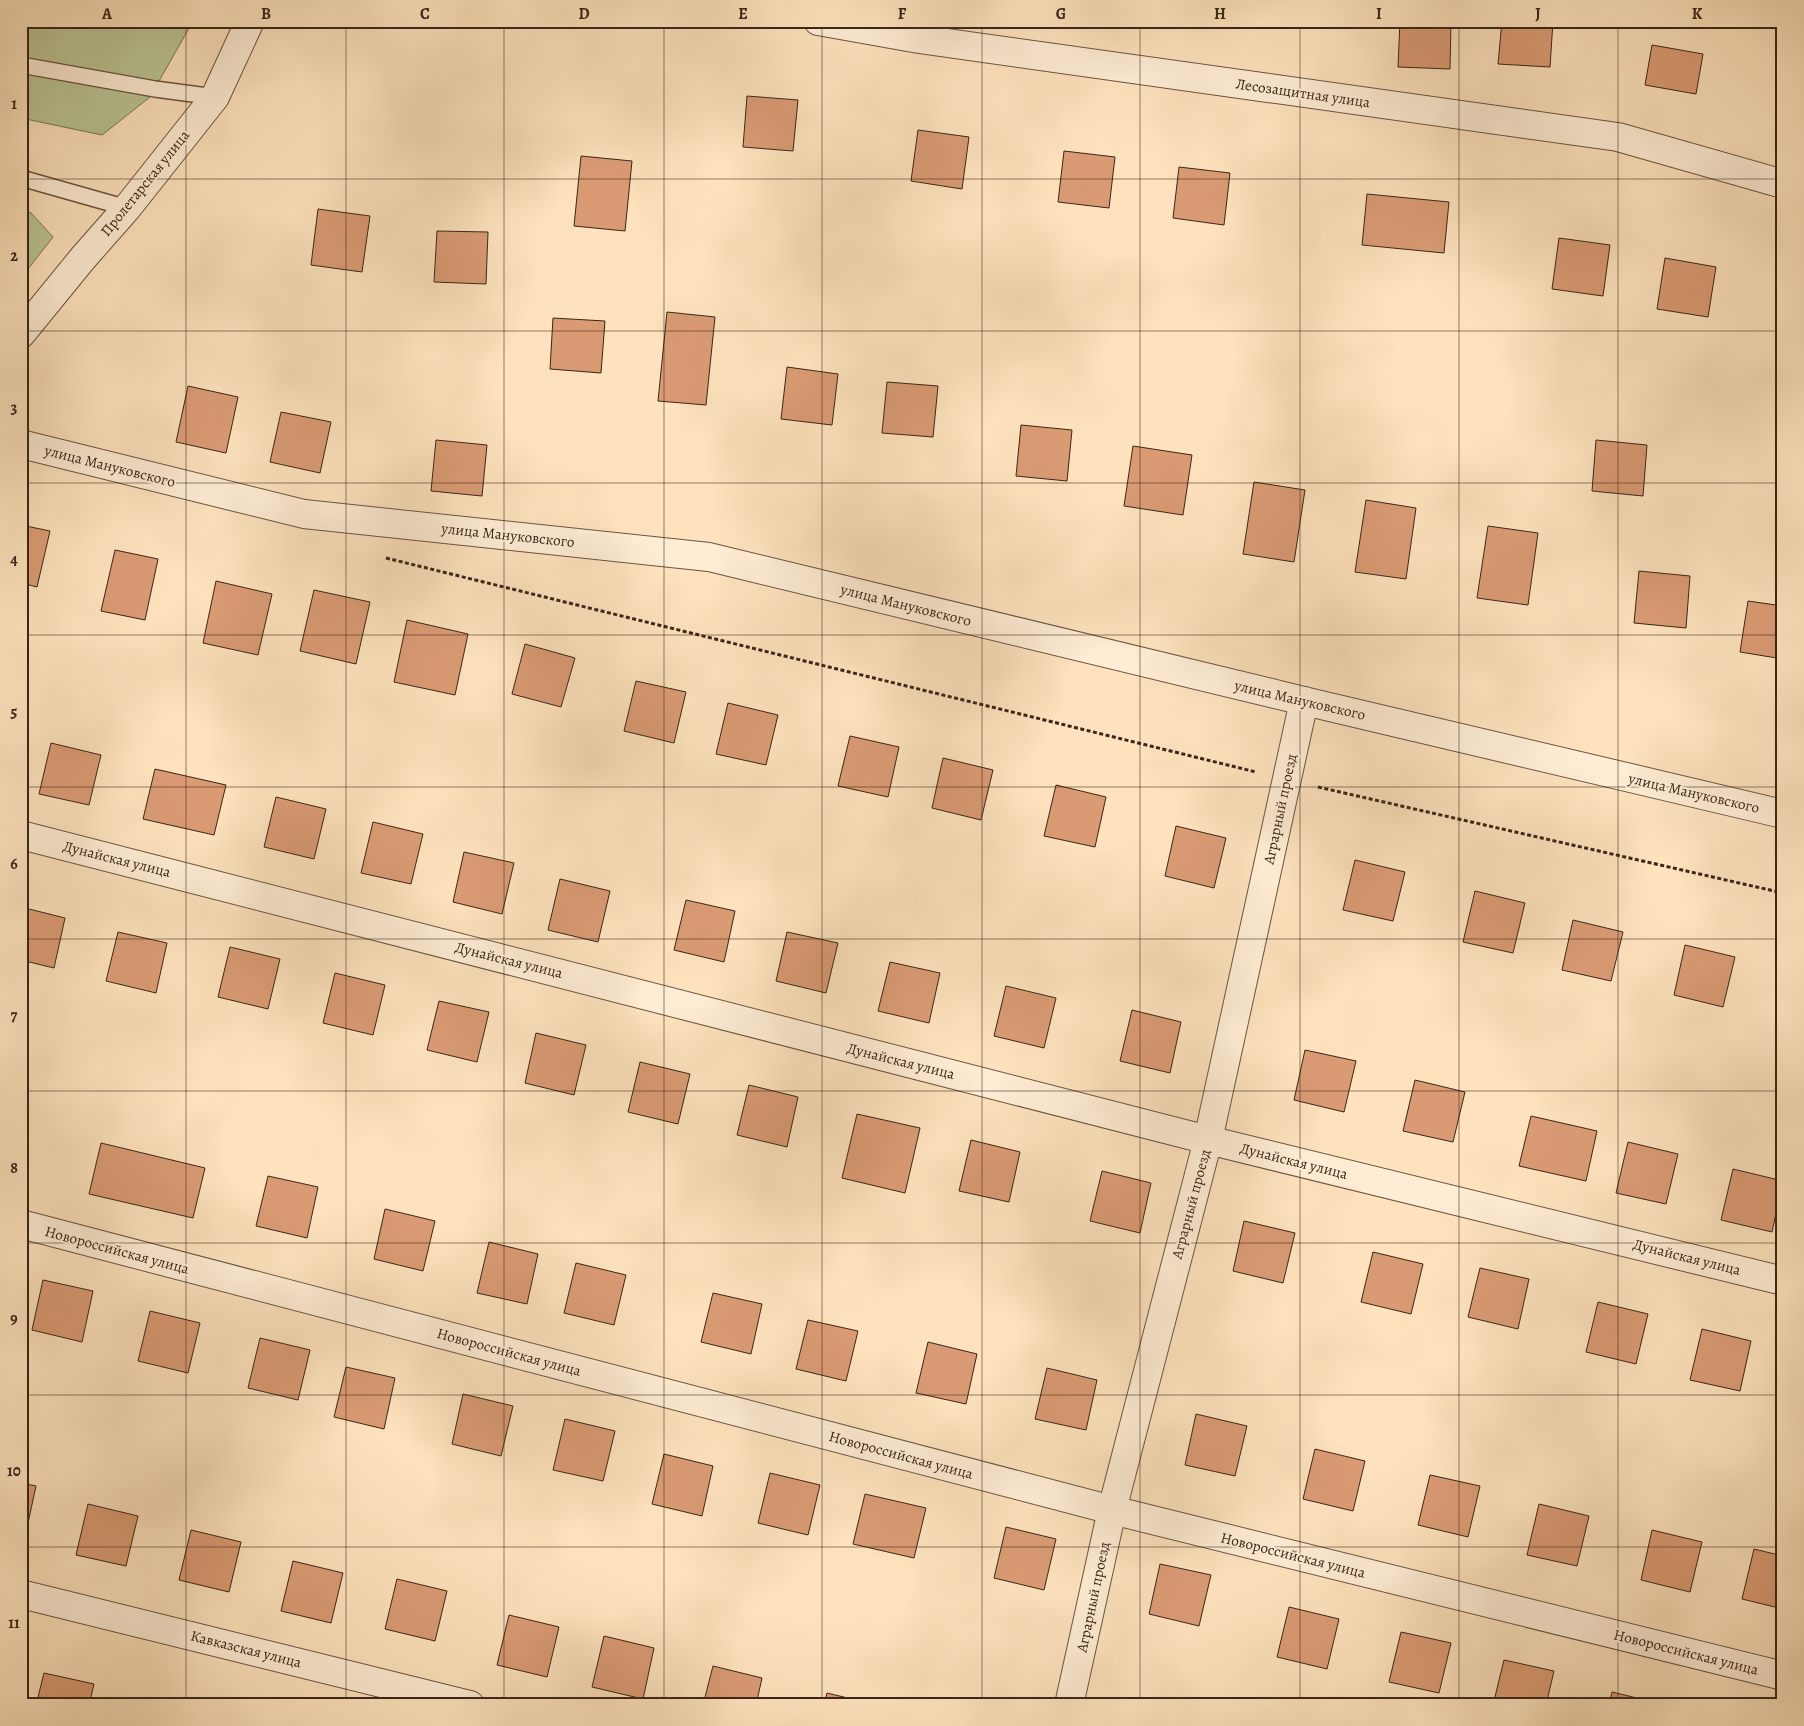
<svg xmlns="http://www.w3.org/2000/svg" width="1804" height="1726" font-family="Alegreya,serif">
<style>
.green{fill:#bac495;stroke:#7a7456}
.building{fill:#da9b74;stroke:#3a2518}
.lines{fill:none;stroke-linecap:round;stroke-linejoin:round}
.service-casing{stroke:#6b5441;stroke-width:18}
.minor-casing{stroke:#6b5441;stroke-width:30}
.tertiary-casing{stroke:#6b5441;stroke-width:30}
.path{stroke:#3a2518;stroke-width:3;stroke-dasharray:4 2.5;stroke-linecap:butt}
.service{stroke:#feecd4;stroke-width:15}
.minor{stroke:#feecd4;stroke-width:28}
.tertiary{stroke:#feecd4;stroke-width:28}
.grid{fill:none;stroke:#3a2518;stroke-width:1;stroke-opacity:0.55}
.labels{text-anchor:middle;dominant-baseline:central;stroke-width:4;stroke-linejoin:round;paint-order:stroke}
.street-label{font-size:15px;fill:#3a2518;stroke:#feecd4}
.neatline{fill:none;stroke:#3a2518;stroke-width:2}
.grid-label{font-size:16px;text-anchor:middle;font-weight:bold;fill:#3a2518}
</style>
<rect width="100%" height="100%" fill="#fde2bd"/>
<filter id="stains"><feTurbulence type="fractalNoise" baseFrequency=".004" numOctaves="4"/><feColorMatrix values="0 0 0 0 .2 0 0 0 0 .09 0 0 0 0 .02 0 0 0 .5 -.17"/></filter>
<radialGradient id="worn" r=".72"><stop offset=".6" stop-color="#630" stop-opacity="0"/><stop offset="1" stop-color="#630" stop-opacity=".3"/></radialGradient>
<g class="green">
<polygon points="21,21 193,21 150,97 102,135 21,118"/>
<polygon points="21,210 31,213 53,237 21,278"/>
</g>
<g class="building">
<polygon points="1195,21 1246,21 1246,24"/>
<polygon points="1400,21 1451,21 1450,69 1398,67"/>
<polygon points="1502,21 1553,21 1550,67 1498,64"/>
<polygon points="1652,45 1703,54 1696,94 1645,85"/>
<polygon points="747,96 798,100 793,151 743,147"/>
<polygon points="918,130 969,137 962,189 911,181"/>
<polygon points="1064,151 1115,157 1109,208 1058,202"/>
<polygon points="581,156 632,161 625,231 574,226"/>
<polygon points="1179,167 1230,173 1224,225 1173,218"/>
<polygon points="1367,194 1449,202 1444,253 1362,245"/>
<polygon points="318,209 370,216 362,272 311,265"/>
<polygon points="437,231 488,232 486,284 434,282"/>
<polygon points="1559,238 1610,245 1603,296 1552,289"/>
<polygon points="1665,258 1716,267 1708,317 1657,309"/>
<polygon points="667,312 715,317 706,405 658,401"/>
<polygon points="553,318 605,321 601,373 550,369"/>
<polygon points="787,367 838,374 832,425 781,419"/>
<polygon points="887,382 938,386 933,437 882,433"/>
<polygon points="188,386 238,397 226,453 176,442"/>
<polygon points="281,412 331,422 320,473 270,462"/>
<polygon points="1021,425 1072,430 1067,481 1016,476"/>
<polygon points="436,440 487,445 482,496 431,491"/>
<polygon points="1596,440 1647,445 1643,496 1592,491"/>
<polygon points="1133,446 1192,455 1183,515 1124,506"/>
<polygon points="1254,482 1305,490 1294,562 1243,554"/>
<polygon points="1366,500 1416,508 1406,579 1355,572"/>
<polygon points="21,525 50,531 37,587 21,583"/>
<polygon points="1488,526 1538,533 1528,605 1477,598"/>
<polygon points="115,550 158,559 145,620 101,611"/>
<polygon points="1639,571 1690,576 1686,628 1634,623"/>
<polygon points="216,581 272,594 258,655 203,643"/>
<polygon points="314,590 370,602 356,664 300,651"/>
<polygon points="1748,601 1783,606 1783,659 1740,652"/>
<polygon points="407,620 468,634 455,695 394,682"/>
<polygon points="525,644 575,658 561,707 512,694"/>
<polygon points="636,681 686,692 674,743 624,731"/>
<polygon points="728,703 778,715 766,765 716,754"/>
<polygon points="850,736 899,747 888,797 838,786"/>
<polygon points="51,743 101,755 89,805 39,794"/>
<polygon points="943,758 993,770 981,820 932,808"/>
<polygon points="155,769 226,785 214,835 143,819"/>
<polygon points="1056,785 1106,797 1095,847 1044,836"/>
<polygon points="276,797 326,809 314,859 264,847"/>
<polygon points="373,822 423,834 411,884 361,873"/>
<polygon points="1176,826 1226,838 1214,888 1165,876"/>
<polygon points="464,852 514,863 502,914 453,902"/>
<polygon points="1355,860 1405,872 1393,921 1343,910"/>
<polygon points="560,879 610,891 598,942 548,930"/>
<polygon points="1475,891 1525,903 1513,953 1463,942"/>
<polygon points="686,900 735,911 724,962 674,950"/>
<polygon points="21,907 65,918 54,968 21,960"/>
<polygon points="1573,920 1623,932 1611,981 1562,970"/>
<polygon points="118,932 167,943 156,993 106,981"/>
<polygon points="787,932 838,943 826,993 776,981"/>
<polygon points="1685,945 1735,957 1723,1007 1674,995"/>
<polygon points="230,947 280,959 268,1009 218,997"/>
<polygon points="890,962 940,973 929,1023 878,1011"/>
<polygon points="335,973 385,985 373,1035 323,1023"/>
<polygon points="1006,986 1056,998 1044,1048 994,1036"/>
<polygon points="439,1001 489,1012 477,1062 427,1050"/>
<polygon points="1132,1010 1181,1022 1170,1073 1120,1061"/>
<polygon points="536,1033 586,1045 574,1095 525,1083"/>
<polygon points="1305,1050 1356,1061 1344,1112 1294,1100"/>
<polygon points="640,1062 690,1074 678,1124 628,1112"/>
<polygon points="1415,1080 1465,1092 1453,1142 1403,1131"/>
<polygon points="749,1085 798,1097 787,1147 737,1135"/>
<polygon points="857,1114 920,1128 905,1193 842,1178"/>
<polygon points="1531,1116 1597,1131 1586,1181 1519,1166"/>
<polygon points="971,1140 1020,1152 1009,1202 959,1191"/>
<polygon points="1628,1142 1678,1154 1666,1204 1616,1193"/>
<polygon points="101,1143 205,1168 193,1218 89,1194"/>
<polygon points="1733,1169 1783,1181 1772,1232 1721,1220"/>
<polygon points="1102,1171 1151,1183 1140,1233 1090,1221"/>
<polygon points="268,1176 318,1187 307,1238 256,1226"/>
<polygon points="385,1209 435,1221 423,1271 374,1259"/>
<polygon points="1244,1221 1295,1233 1283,1283 1233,1271"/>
<polygon points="489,1242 538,1254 527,1304 477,1293"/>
<polygon points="1373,1252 1423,1264 1411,1314 1361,1302"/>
<polygon points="576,1263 626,1275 614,1325 564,1313"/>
<polygon points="1480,1268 1529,1279 1518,1329 1468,1317"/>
<polygon points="43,1280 93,1291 82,1342 32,1330"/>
<polygon points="713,1293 762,1304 751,1354 701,1342"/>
<polygon points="1598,1302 1648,1314 1636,1364 1586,1352"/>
<polygon points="150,1311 200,1323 188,1373 138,1361"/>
<polygon points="808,1320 858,1331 846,1381 796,1369"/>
<polygon points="1702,1329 1751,1341 1740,1391 1690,1380"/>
<polygon points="260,1338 310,1350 298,1400 248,1388"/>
<polygon points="928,1342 977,1354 966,1404 916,1393"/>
<polygon points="346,1367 395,1378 384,1429 334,1417"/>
<polygon points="1047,1368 1097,1380 1086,1430 1035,1419"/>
<polygon points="463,1394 513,1406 501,1456 452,1444"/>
<polygon points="1196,1414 1247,1426 1235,1476 1185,1465"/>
<polygon points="565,1419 615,1431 603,1481 553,1470"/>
<polygon points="1315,1449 1365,1461 1353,1511 1303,1499"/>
<polygon points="664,1454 713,1466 702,1516 652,1504"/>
<polygon points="770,1473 820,1485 808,1535 758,1523"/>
<polygon points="1430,1475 1480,1486 1468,1537 1418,1525"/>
<polygon points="21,1483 36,1486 25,1537 21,1536"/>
<polygon points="865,1494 926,1508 914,1558 853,1544"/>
<polygon points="88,1504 138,1516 126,1566 76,1555"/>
<polygon points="1539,1504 1589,1516 1577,1566 1527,1555"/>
<polygon points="1006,1527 1056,1539 1044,1590 994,1578"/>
<polygon points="191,1530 241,1542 229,1592 179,1580"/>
<polygon points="1652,1530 1702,1542 1690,1592 1641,1580"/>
<polygon points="1754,1549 1783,1556 1783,1609 1742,1599"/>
<polygon points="293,1561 343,1573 331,1623 281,1611"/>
<polygon points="1160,1564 1211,1575 1199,1626 1149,1614"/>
<polygon points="397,1579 447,1591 435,1641 385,1629"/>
<polygon points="1289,1607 1339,1619 1327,1669 1277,1657"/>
<polygon points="509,1615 559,1627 547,1677 497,1665"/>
<polygon points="1401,1632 1451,1643 1439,1693 1389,1682"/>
<polygon points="604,1636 654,1648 643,1699 592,1687"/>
<polygon points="1504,1660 1554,1671 1546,1705 1493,1705"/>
<polygon points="713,1666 762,1678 756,1705 703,1705"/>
<polygon points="44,1673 94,1684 89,1705 36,1705"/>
<polygon points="1612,1692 1662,1704 1662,1705 1609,1705"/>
<polygon points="827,1693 877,1705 824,1705"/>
</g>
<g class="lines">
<g class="service-casing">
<g id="service">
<polyline points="21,65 155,89 215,97"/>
<polyline points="21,178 127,208"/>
</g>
</g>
<g class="minor-casing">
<g id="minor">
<polyline points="818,21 919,39 1618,137 1783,184"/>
<polyline points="21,835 1208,1140 1783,1281"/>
<polyline points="21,1224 1112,1510 1783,1676"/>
<polyline points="1069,1705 1112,1510 1208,1140 1304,701"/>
</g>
</g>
<g class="tertiary-casing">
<g id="tertiary">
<polyline points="21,334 83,258 127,208 215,97 250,21"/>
<polyline points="21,444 304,514 709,557 1304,701 1783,814"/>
<polyline points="21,1594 470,1705"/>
</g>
</g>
<g class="path">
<polyline points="386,558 1256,772"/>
<polyline points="1318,787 1783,893"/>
</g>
<use href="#service" class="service"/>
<use href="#minor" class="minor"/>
<use href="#tertiary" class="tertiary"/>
</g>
<path class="grid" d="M186,21V1705M346,21V1705M504,21V1705M664,21V1705M822,21V1705M982,21V1705M1140,21V1705M1300,21V1705M1459,21V1705M1618,21V1705M21,179H1783M21,331H1783M21,483H1783M21,635H1783M21,787H1783M21,939H1783M21,1091H1783M21,1243H1783M21,1395H1783M21,1547H1783"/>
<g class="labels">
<g class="street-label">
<text transform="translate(1303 93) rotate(8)">Лесозащитная улица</text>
<text transform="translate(145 183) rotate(-51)">Пролетарская улица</text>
<text transform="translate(110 466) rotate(14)">улица Мануковского</text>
<text transform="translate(508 535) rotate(6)">улица Мануковского</text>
<text transform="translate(906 605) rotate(14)">улица Мануковского</text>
<text transform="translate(1300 700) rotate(13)">улица Мануковского</text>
<text transform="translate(1694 793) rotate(13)">улица Мануковского</text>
<text transform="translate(1280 809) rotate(-78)">Аграрный проезд</text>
<text transform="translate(117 859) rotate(14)">Дунайская улица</text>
<text transform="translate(509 960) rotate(14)">Дунайская улица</text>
<text transform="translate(901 1061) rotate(14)">Дунайская улица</text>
<text transform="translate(1294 1161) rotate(14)">Дунайская улица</text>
<text transform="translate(1191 1204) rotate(-75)">Аграрный проезд</text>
<text transform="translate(117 1250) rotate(15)">Новороссийская улица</text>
<text transform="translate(1687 1257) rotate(14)">Дунайская улица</text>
<text transform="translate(509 1352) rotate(15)">Новороссийская улица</text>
<text transform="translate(901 1455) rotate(15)">Новороссийская улица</text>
<text transform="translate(1293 1555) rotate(14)">Новороссийская улица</text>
<text transform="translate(1093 1597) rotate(-78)">Аграрный проезд</text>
<text transform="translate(246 1649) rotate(14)">Кавказская улица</text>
<text transform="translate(1686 1652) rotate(14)">Новороссийская улица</text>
</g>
</g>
<rect width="1804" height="1726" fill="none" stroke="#fde2bd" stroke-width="55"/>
<rect x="28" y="28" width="1748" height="1670" class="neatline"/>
<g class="grid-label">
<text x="107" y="19">A</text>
<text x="266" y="19">B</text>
<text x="425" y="19">C</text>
<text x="584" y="19">D</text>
<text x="743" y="19">E</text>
<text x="902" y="19">F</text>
<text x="1061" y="19">G</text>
<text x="1220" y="19">H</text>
<text x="1379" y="19">I</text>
<text x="1538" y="19">J</text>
<text x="1697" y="19">K</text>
<text x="14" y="109">1</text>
<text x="14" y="261">2</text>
<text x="14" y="413">3</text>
<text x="14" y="565">4</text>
<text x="14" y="717">5</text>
<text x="14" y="869">6</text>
<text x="14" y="1021">7</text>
<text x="14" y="1173">8</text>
<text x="14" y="1324">9</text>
<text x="14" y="1476">10</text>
<text x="14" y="1628">11</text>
</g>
<rect width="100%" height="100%" filter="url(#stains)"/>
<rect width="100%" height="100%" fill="url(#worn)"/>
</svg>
